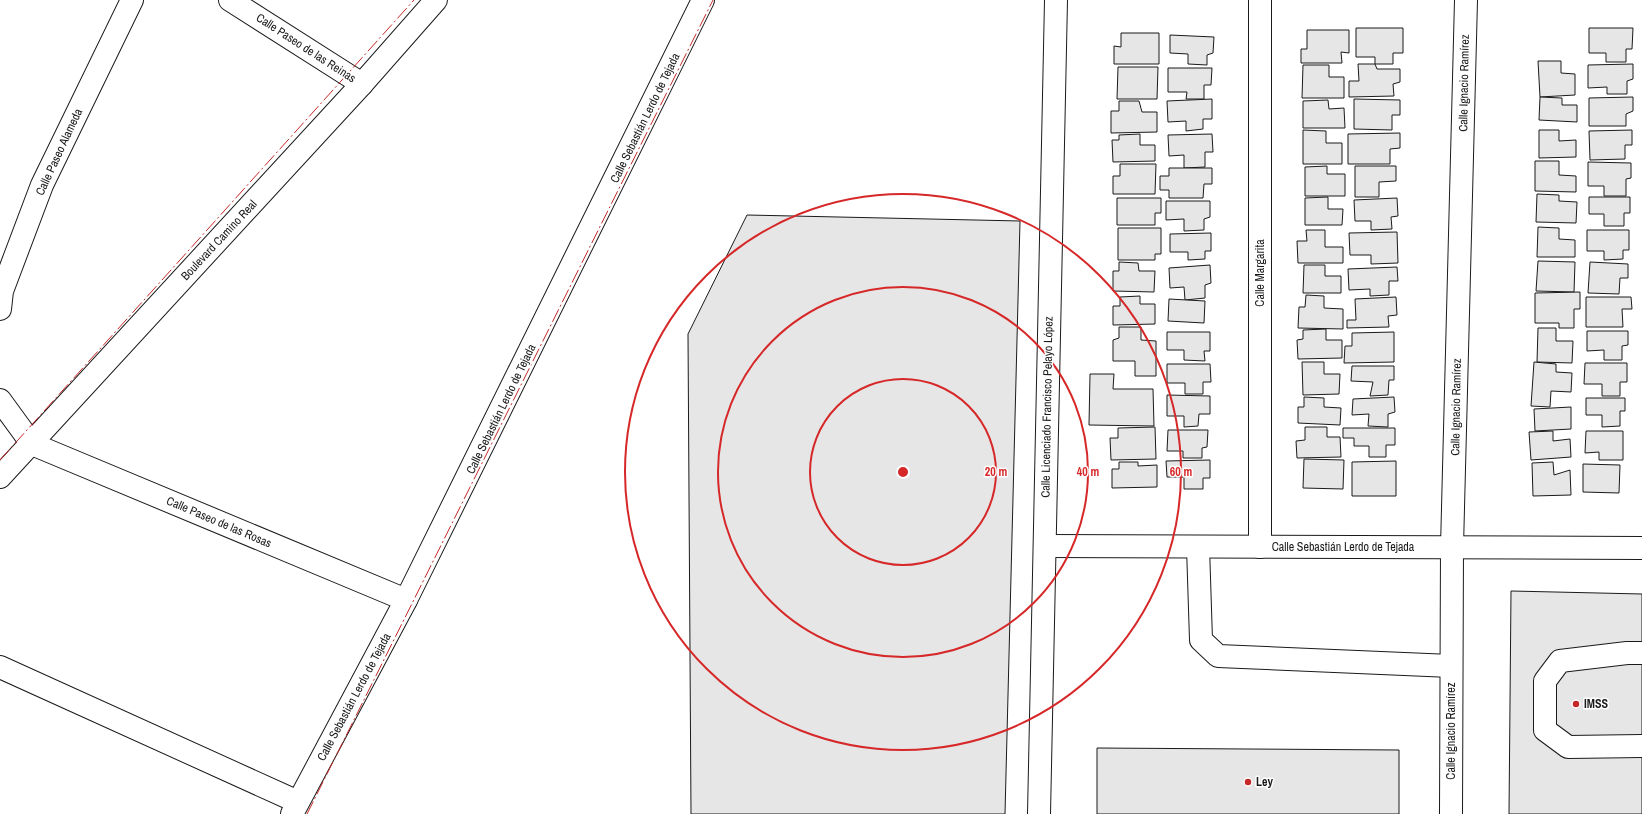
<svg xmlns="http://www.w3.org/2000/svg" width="1642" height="814" font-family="'Archivo Narrow',sans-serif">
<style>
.building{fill:#e6e6e6;stroke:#1a1a1a}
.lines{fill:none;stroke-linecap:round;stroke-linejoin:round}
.minor-casing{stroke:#1a1a1a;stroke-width:24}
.minor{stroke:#fff;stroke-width:22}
.power{stroke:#c62828;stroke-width:1;stroke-dasharray:14 3 2 3;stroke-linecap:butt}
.ring{fill:none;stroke:#d62828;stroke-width:2}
.poi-dot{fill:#c62828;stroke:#fff;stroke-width:1.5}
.labels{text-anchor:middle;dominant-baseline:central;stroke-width:3;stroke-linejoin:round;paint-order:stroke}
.street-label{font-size:12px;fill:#1a1a1a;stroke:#fff}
.poi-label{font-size:12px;font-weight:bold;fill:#1a1a1a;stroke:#fff;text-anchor:start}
.centre{fill:#d62828;stroke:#fff;stroke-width:2}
.ring-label{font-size:12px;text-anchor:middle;font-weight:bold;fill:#d62828;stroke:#fff;stroke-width:3;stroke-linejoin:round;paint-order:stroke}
</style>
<rect width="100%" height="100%" fill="#fff"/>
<g class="building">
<polygon points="1356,28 1403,28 1403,53 1393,53 1393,64 1375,64 1375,57 1356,57"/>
<polygon points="1589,28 1633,28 1632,49 1626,49 1626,62 1606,62 1606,53 1589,53"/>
<polygon points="1307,30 1349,30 1349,53 1341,52 1342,63 1301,63 1301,49 1307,49"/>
<polygon points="1121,33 1159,33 1159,64 1114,64 1114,46 1121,47"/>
<polygon points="1170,35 1214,37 1213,53 1207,55 1207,65 1188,64 1188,54 1170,53"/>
<polygon points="1538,61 1561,61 1561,73 1575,74 1575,95 1540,97"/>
<polygon points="1358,64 1375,64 1377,69 1400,69 1400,82 1393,84 1394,96 1349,97 1349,81 1359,81"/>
<polygon points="1633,64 1633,79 1627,81 1627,94 1607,94 1607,87 1588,88 1588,65"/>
<polygon points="1303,65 1329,65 1329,77 1344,77 1344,98 1302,98"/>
<polygon points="1118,67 1158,67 1157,99 1117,99"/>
<polygon points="1168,68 1212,68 1211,85 1204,85 1204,99 1186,99 1187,92 1168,92"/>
<polygon points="1540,97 1562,98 1562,105 1577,105 1577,122 1539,120"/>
<polygon points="1633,97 1633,111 1626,114 1626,126 1589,126 1589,98"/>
<polygon points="1212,99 1212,119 1203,119 1203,129 1186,131 1186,121 1168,122 1167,101"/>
<polygon points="1354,99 1400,100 1400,115 1392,115 1392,130 1354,129"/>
<polygon points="1328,100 1329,109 1344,108 1345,128 1303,128 1303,101"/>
<polygon points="1119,101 1139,101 1142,112 1157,112 1157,132 1111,133 1111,111 1119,111"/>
<polygon points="1303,130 1326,131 1326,143 1342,143 1342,164 1303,164"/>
<polygon points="1539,130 1559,130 1559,141 1576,140 1576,157 1539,158"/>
<polygon points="1632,130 1632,145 1625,145 1625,159 1590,160 1589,131"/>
<polygon points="1400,133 1400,148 1390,149 1390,164 1348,164 1348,134"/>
<polygon points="1140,134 1140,145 1155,145 1155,161 1113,162 1112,140 1119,140 1119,135"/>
<polygon points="1212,134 1213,152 1205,152 1205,167 1184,168 1184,155 1169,156 1168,135"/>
<polygon points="1535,161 1559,161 1559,175 1576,176 1576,192 1535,191"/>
<polygon points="1588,162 1631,163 1631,178 1626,179 1626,196 1604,196 1604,186 1588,186"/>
<polygon points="1120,164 1156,164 1155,194 1113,194 1113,176 1120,176"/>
<polygon points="1327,166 1327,174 1345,174 1345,196 1305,196 1305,167"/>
<polygon points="1355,166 1396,166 1396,181 1379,182 1379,197 1355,197"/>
<polygon points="1169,168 1212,168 1212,184 1204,184 1203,198 1169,198 1169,190 1160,190 1160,176 1169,176"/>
<polygon points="1537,194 1559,195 1559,201 1577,202 1576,223 1536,222"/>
<polygon points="1328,197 1328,209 1343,209 1342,225 1305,225 1305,198"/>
<polygon points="1589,197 1630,197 1630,213 1624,213 1624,226 1604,226 1604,214 1589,214"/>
<polygon points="1117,198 1161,198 1161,213 1155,213 1155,225 1117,225"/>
<polygon points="1397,198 1398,216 1391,217 1392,229 1371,230 1371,221 1355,221 1354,200"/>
<polygon points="1166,201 1210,201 1210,217 1204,219 1204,230 1184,231 1184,219 1166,220"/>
<polygon points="747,215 1020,221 1005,814 691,814 688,334"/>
<polygon points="1538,227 1559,228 1559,239 1575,240 1575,257 1537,257"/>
<polygon points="1118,228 1161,228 1161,254 1155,254 1155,260 1118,260"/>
<polygon points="1306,230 1325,230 1325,247 1343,247 1343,263 1298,263 1297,241 1307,241"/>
<polygon points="1587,230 1629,230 1629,250 1623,250 1623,259 1604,260 1604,251 1587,251"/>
<polygon points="1397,232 1398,263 1371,264 1371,255 1350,255 1349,233"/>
<polygon points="1211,233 1211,251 1205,251 1205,259 1188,260 1188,252 1170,252 1170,234"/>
<polygon points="1538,261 1575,262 1574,292 1536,291"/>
<polygon points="1119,262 1138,263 1139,271 1155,271 1154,292 1113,291 1113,271 1119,271"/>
<polygon points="1590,262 1628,264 1628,278 1620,278 1619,294 1588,293"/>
<polygon points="1210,265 1211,283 1205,285 1205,298 1185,300 1184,287 1170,288 1169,268"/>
<polygon points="1304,265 1325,265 1325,276 1341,276 1341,293 1303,293"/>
<polygon points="1397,267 1398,281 1389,281 1389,295 1370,296 1370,289 1349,290 1348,269"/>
<polygon points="1580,292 1580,309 1574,309 1574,328 1559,328 1559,323 1535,323 1535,293"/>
<polygon points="1306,295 1324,296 1324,308 1343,309 1343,329 1298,328 1299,307 1305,307"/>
<polygon points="1140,296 1140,304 1155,304 1155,324 1113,325 1113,306 1120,306 1120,297"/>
<polygon points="1396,297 1397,315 1388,316 1389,327 1347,328 1347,320 1356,320 1355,299"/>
<polygon points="1586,297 1631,297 1632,309 1622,309 1623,327 1586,327"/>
<polygon points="1169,299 1205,301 1204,323 1168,321"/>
<polygon points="1119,327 1141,327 1141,340 1156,341 1156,376 1135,376 1135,361 1113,361 1113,340 1119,338"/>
<polygon points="1538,328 1556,328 1556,341 1573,341 1572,363 1537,362"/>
<polygon points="1326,329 1326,340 1342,340 1342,358 1298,359 1297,340 1303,339 1303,330"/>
<polygon points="1587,331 1628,331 1628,345 1622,346 1622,360 1604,360 1604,350 1587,351"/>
<polygon points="1167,332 1210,332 1210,351 1204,351 1205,361 1184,360 1184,350 1167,350"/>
<polygon points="1394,332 1394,362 1344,363 1345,346 1352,346 1352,333"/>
<polygon points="1302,362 1324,362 1324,374 1340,374 1339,394 1303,395"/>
<polygon points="1534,362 1556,364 1556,372 1572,373 1571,392 1551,391 1550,407 1531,406"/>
<polygon points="1585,363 1627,363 1627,382 1620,382 1620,396 1602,396 1602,384 1584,384"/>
<polygon points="1167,364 1210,364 1211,382 1203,382 1203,394 1185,394 1185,383 1167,383"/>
<polygon points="1352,366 1394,366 1394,380 1389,380 1388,395 1370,396 1373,382 1351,381"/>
<polygon points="1090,374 1114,374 1113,389 1153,389 1154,426 1089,425"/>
<polygon points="1167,395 1210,396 1210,414 1199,414 1198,426 1184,427 1184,416 1167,416"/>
<polygon points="1304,397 1324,398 1324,407 1341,408 1340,425 1298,423 1298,407 1304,407"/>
<polygon points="1394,397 1395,412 1388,414 1388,427 1368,426 1369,414 1352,415 1353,399"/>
<polygon points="1586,398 1625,398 1625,411 1620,411 1620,426 1602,427 1602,415 1586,415"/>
<polygon points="1571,407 1571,429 1535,431 1534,409"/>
<polygon points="1155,427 1156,459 1111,460 1110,438 1118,438 1118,428"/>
<polygon points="1305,427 1327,427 1327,437 1340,437 1341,457 1297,458 1296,441 1305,440"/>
<polygon points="1343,428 1395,428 1395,445 1386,445 1386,457 1369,457 1369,446 1354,446 1354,438 1343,438"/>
<polygon points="1168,430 1208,430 1207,447 1202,448 1202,458 1183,458 1183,451 1167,451"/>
<polygon points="1553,431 1553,441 1570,439 1571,457 1531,460 1529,432"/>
<polygon points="1586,431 1623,431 1623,460 1599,460 1599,452 1585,453"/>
<polygon points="1304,459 1344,460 1343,489 1303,488"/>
<polygon points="1210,460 1210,478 1203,478 1203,489 1184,489 1184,477 1167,477 1166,461"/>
<polygon points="1396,461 1396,496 1352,496 1352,462"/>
<polygon points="1119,462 1138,462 1138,466 1157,465 1157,487 1112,488 1112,469 1119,469"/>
<polygon points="1553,462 1554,475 1570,470 1571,495 1533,496 1532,463"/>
<polygon points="1583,464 1620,465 1619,493 1583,492"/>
<polygon points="1511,591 1642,594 1642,814 1509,814"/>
<polygon points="1097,748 1399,750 1399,814 1097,814"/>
</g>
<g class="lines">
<g class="minor-casing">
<g id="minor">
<polyline points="230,0 362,84"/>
<polyline points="1260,0 1260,547"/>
<polyline points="0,309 2,291 42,185 132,0"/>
<polyline points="0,400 32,444 406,600"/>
<polyline points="0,477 362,84 436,0"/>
<polyline points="1045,546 1642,548"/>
<polyline points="1198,547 1201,640 1218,656 1451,666"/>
<polyline points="1642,653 1627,653 1560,661 1545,681 1545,730 1568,747 1642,746"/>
<polyline points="0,667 298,802"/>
<polyline points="292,814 406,600 703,0"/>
<polyline points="1039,814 1056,0"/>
<polyline points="1451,814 1452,547 1466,0"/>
</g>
</g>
<use href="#minor" class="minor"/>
<g class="power">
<polyline points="0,460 414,0"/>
<polyline points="307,814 713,0"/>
</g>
</g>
<g class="ring">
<circle cx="903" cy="472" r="93"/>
<circle cx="903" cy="472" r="185"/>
<circle cx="903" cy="472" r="278"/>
</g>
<g class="poi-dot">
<circle cx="1576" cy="704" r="4"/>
<circle cx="1248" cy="782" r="4"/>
</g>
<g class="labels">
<g class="street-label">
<text transform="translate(306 48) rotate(33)">Calle Paseo de las Reinas</text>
<text transform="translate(1464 83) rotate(-89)">Calle Ignacio Ramírez</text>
<text transform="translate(645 118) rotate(-64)">Calle Sebastián Lerdo de Tejada</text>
<text transform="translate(59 152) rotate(-65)">Calle Paseo Alameda</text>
<text transform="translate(219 240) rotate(-47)">Boulevard Camino Real</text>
<text transform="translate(1260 273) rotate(-90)">Calle Margarita</text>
<text transform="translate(1047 407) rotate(-89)">Calle Licenciado Francisco Pelayo López</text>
<text transform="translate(1456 407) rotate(-89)">Calle Ignacio Ramírez</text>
<text transform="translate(501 409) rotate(-64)">Calle Sebastián Lerdo de Tejada</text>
<text transform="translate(219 522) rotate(23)">Calle Paseo de las Rosas</text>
<text x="1343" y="547">Calle Sebastián Lerdo de Tejada</text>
<text transform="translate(354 697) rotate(-62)">Calle Sebastián Lerdo de Tejada</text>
<text transform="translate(1451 731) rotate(-90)">Calle Ignacio Ramírez</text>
</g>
<g class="poi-label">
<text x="1584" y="704">IMSS</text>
<text x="1256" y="782">Ley</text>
</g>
</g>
<circle cx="903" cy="472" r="6" class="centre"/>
<g class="ring-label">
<text x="996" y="476">20 m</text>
<text x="1088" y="476">40 m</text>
<text x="1181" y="476">60 m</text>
</g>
</svg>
